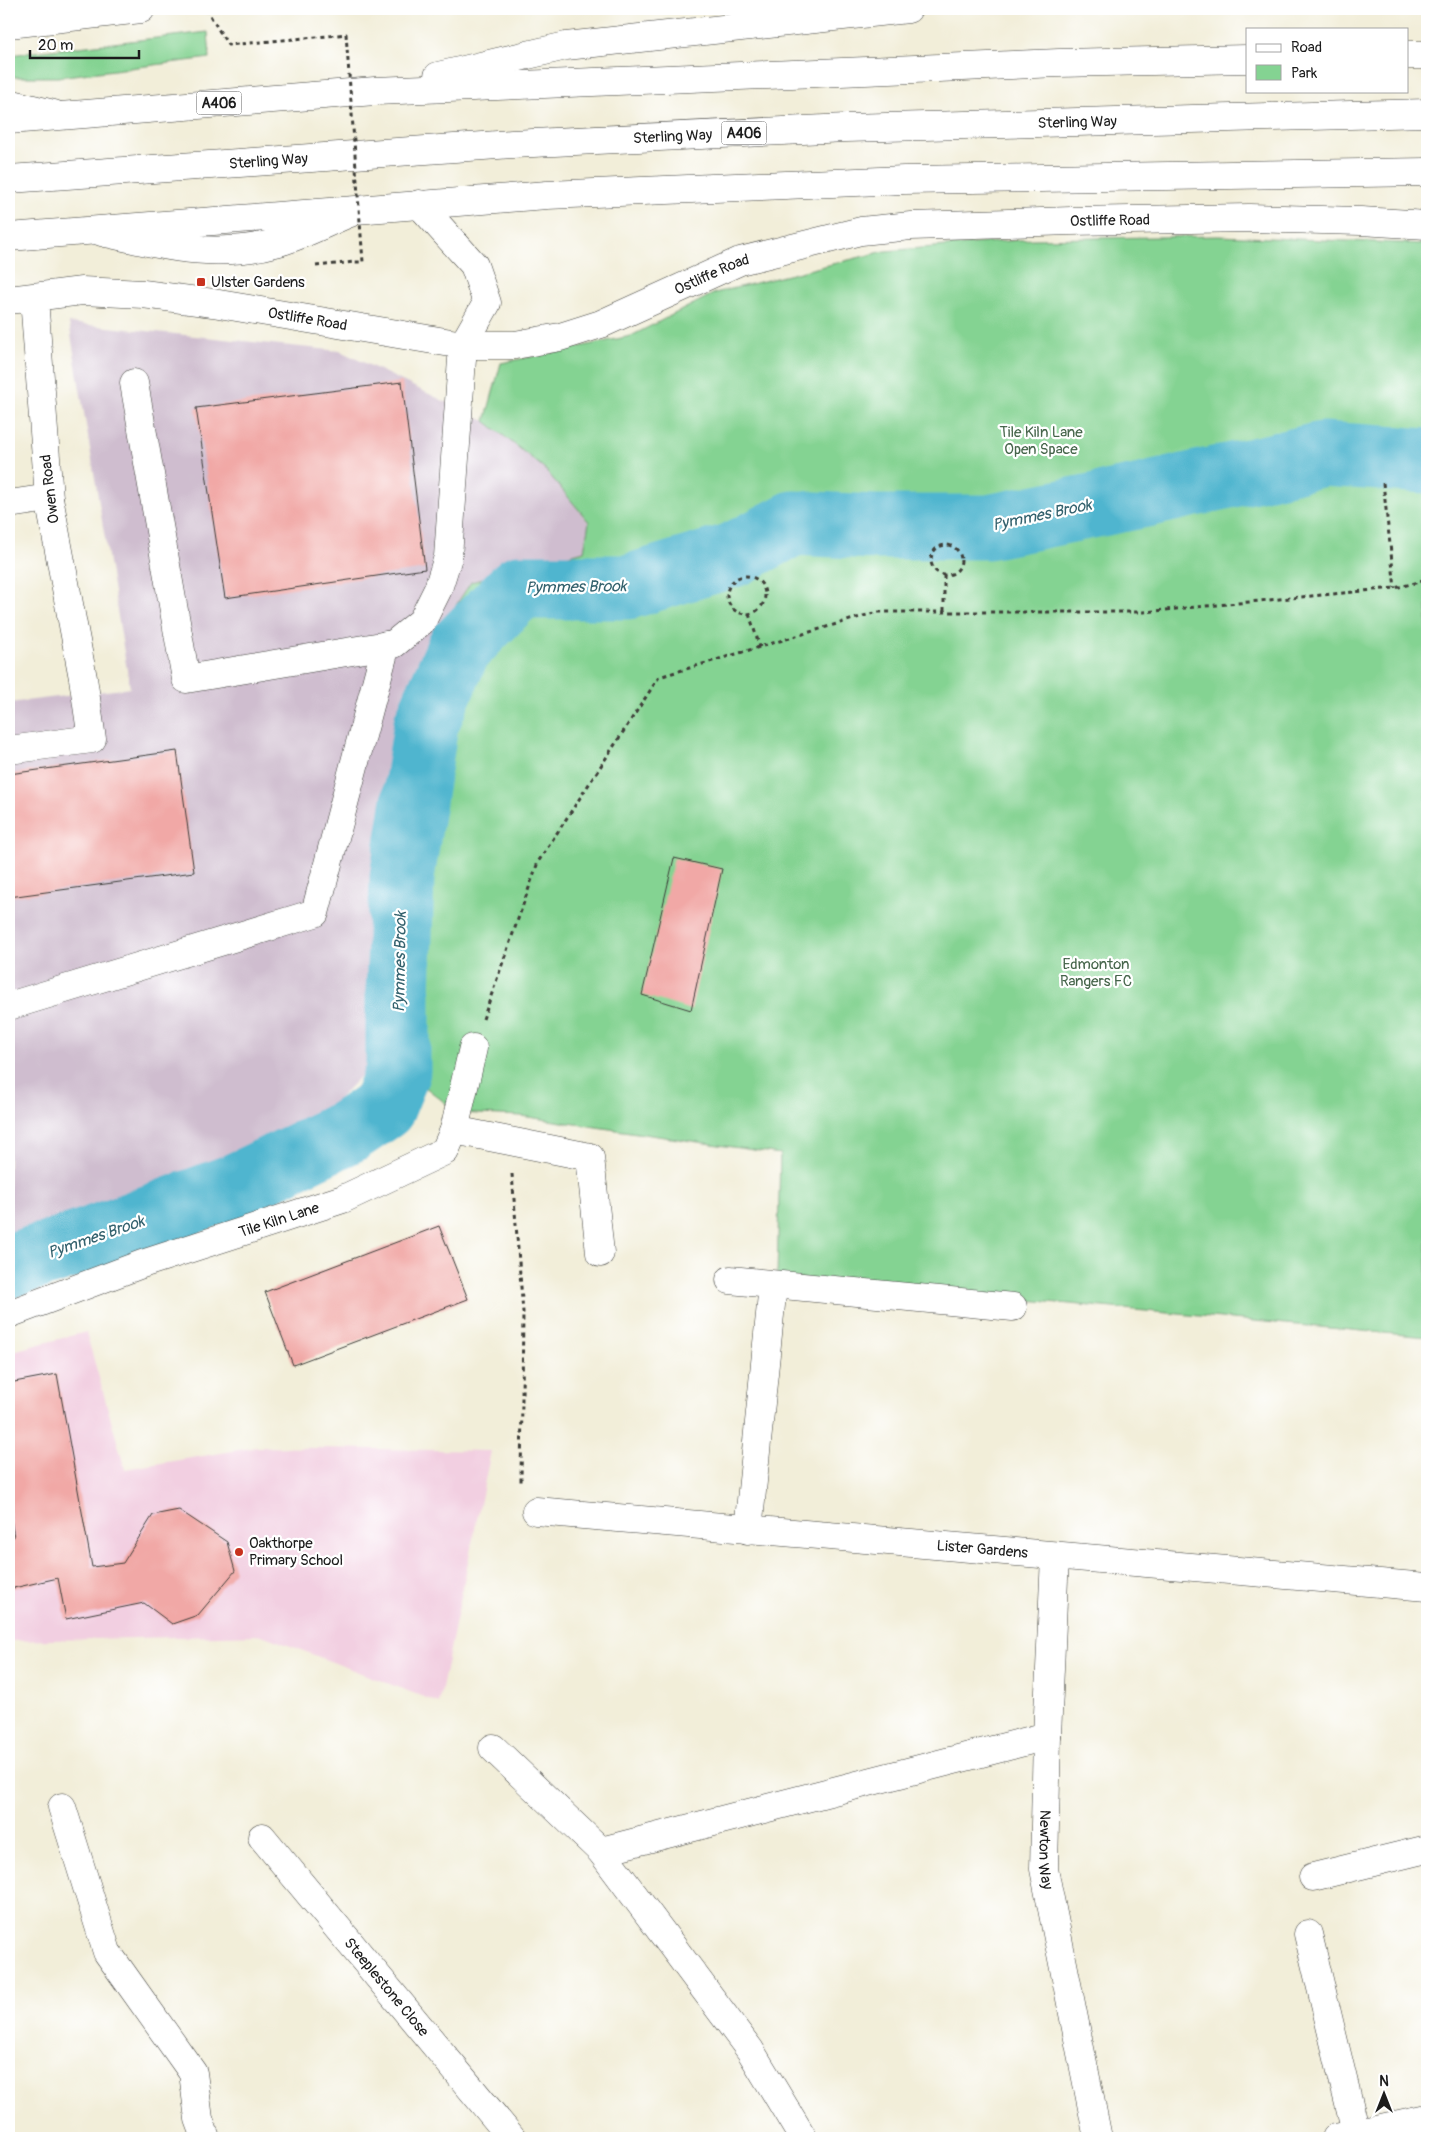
<svg xmlns="http://www.w3.org/2000/svg" width="1436" height="2147" font-family="Pangolin,sans-serif">
<style>
.built{fill:#f2cfe1}
.industrial{fill:#cfbdcf}
.green{fill:#84d392;stroke:#507857}
.lines{fill:none;stroke-linecap:round;stroke-linejoin:round}
.river{stroke:#50b5cf;stroke-width:65}
.building{fill:#f1a8a6}
.minor-casing{stroke:#3c3c38;stroke-width:29}
.highway-casing{stroke:#3c3c38;stroke-width:29}
.path{stroke:#3c3c38;stroke-width:3;stroke-dasharray:4 4;stroke-linecap:butt}
.minor{stroke:#fff;stroke-width:28}
.highway{stroke:#fff;stroke-width:28}
.path-bridge{stroke:#3c3c38;stroke-width:3;stroke-dasharray:4 4;stroke-linecap:butt}
.poi-dot{fill:#c8321e;stroke:#fff;stroke-width:2}
.labels{text-anchor:middle;dominant-baseline:central;stroke-width:4.5;stroke-linejoin:round;paint-order:stroke}
.shield{fill:#fff;stroke:#606060;stroke-width:1}
.shield-label{font-size:14px;font-weight:bold;fill:#1c1c1c}
.street-label{font-size:15px;fill:#1c1c1c;stroke:#fff}
.poi-label{font-size:15px;fill:#1c1c1c;stroke:#fff;text-anchor:start}
.park-label{font-size:15px;fill:#46654b;stroke:#fff}
.water-label{font-size:16px;font-style:italic;fill:#33616d;stroke:#fff}
</style>
<rect width="100%" height="100%" fill="#fff"/>
<filter id="ink" filterUnits="userSpaceOnUse"><feTurbulence type="fractalNoise" baseFrequency=".02" numOctaves="2"/><feDisplacementMap in="SourceGraphic" scale="10" xChannelSelector="R" yChannelSelector="G"/><feConvolveMatrix kernelMatrix="1 2 1 2 8 2 1 2 1" color-interpolation-filters="sRGB"/></filter>
<filter id="wash" filterUnits="userSpaceOnUse"><feTurbulence type="fractalNoise" baseFrequency=".0096" numOctaves="4" result="noise"/><feDisplacementMap in="SourceGraphic" scale="20" xChannelSelector="R" yChannelSelector="G"/><feGaussianBlur stdDeviation="1.12" result="paint"/><feColorMatrix in="noise" values="0 0 0 0 0 0 0 0 0 0 0 0 0 0 0 0 0 1.4 0 .05"/><feComposite in="paint" operator="in"/></filter>
<g filter="url(#wash)">
<rect width="100%" height="100%" fill="#f2eed9"/>
<polygon class="built" points="86,1332 125,1469 257,1447 491,1451 439,1703 262,1635 9,1641 9,1352"/>
<polygon class="industrial" points="69,323 340,351 485,421 544,468 589,523 584,552 471,582 380,859 381,1055 323,1115 104,1223 9,1241 9,703 130,688"/>
<g class="green">
<polygon points="208,32 210,58 58,77 9,77 9,55"/>
<polygon points="1218,236 1427,244 1427,1337 777,1277 780,1154 521,1116 458,1113 410,1075 381,1055 380,859 418,664 471,582 584,551 589,522 544,468 485,421 501,363 631,336 715,293 885,251 1032,239"/>
</g>
<g class="lines">
<polyline class="river" points="9,1266 78,1244 234,1186 349,1131 383,1108 398,1071 398,994 402,877 426,724 459,648 519,587 628,587 733,555 794,523 875,527 988,527 1146,495 1323,454 1427,461"/>
</g>
<g id="blocks">
<g class="building">
<polygon points="402,382 425,569 225,598 196,408"/>
<polygon points="177,751 194,872 9,897 9,774"/>
<polygon points="674,858 722,869 691,1010 642,995"/>
<polygon points="439,1226 468,1299 293,1365 265,1292"/>
<polygon points="57,1374 92,1567 123,1563 153,1515 179,1510 227,1542 235,1571 198,1615 172,1624 144,1603 66,1619 58,1578 9,1589 9,1538 14,1537 9,1507 9,1383"/>
</g>
</g>
</g>
<g filter="url(#ink)">
<use href="#blocks" fill-opacity="0" stroke="#3c3c38" stroke-width="1"/>
<g class="lines">
<g class="minor-casing">
<g id="minor">
<polyline points="9,24 141,9"/>
<polyline points="9,103 54,114"/>
<path d="M102,232C163,246 216,260 279,242C304,235 327,222 350,213"/>
<path id="s1" d="M9,300L82,291L143,294L213,303L463,345H515L560,337L601,324L740,261L861,231L911,226L1071,221L1249,218L1361,221L1427,225"/>
<polyline points="134,383 186,679 394,644 422,621 438,589 448,557 463,345"/>
<polyline points="9,504 49,498"/>
<polyline points="9,750 92,739 83,678 49,498 34,298"/>
<polyline points="9,1006 315,913 386,645"/>
<polyline points="454,1130 590,1157 600,1253"/>
<polyline points="730,1280 1013,1307"/>
<path id="s2" d="M9,1314L142,1264L343,1199L445,1151L454,1130L473,1048"/>
<path id="s3" d="M536,1511L1427,1587"/>
<polyline points="748,1530 773,1285"/>
<path id="s4" d="M1055,1556L1047,1736L1044,1869L1098,2138"/>
<polyline points="493,1748 601,1851 750,2050 803,2138"/>
<polyline points="62,1807 107,1952 193,2073 199,2119 206,2138"/>
<path id="s5" d="M262,1837L512,2138"/>
<polyline points="601,1851 1047,1736"/>
<polyline points="1313,1877 1427,1849"/>
<polyline points="1308,1934 1356,2133"/>
<polyline points="1336,2138 1427,2118"/>
</g>
</g>
<g class="highway-casing">
<g id="highway">
<polyline points="1407,55 1427,55"/>
<polyline points="438,76 566,46 908,9"/>
<polyline points="9,120 375,91 1059,63 1247,59"/>
<path id="s6" d="M9,179L512,144L846,128L1427,113"/>
<polyline points="419,204 474,265 487,303 463,345"/>
<polyline points="9,237 547,195 904,180 1427,172"/>
</g>
</g>
<g class="path">
<polyline points="206,9 228,45 338,35"/>
<polyline points="316,266 355,262"/>
<polyline points="1383,483 1395,588"/>
<circle cx="946" cy="560" r="15"/>
<polyline points="944,575 944,612"/>
<circle cx="746" cy="595" r="19"/>
<polyline points="749,614 760,647"/>
<polyline points="483,1019 538,862 659,677 877,612 1144,612 1395,588 1427,580"/>
<polyline points="512,1174 523,1312 521,1482"/>
</g>
<use href="#minor" class="minor"/>
<use href="#highway" class="highway"/>
<polyline class="path-bridge" points="338,35 346,34 363,262 355,262"/>
</g>
</g>
<g class="poi-dot">
<rect x="196" y="277" width="10" height="10" rx="2.5"/>
<circle cx="239" cy="1552" r="5"/>
</g>
<g class="labels">
<g class="shield">
<rect x="196.5" y="91.5" width="45" height="23" rx="4"/>
<rect x="721.5" y="121.5" width="45" height="23" rx="4"/>
</g>
<g class="shield-label">
<text x="219" y="103">A406</text>
<text x="744" y="133">A406</text>
</g>
<g class="street-label">
<text stroke="none"><textPath href="#s6" startOffset="1070">Sterling Way</textPath></text>
<text stroke="none"><textPath href="#s6" startOffset="665">Sterling Way</textPath></text>
<text stroke="none"><textPath href="#s6" startOffset="260">Sterling Way</textPath></text>
<text stroke="none"><textPath href="#s1" startOffset="1126">Ostliffe Road</textPath></text>
<text stroke="none"><textPath href="#s1" startOffset="721">Ostliffe Road</textPath></text>
<text stroke="none"><textPath href="#s1" startOffset="301">Ostliffe Road</textPath></text>
<text transform="translate(50 489) rotate(-97)">Owen Road</text>
<text stroke="none"><textPath href="#s2" startOffset="286">Tile Kiln Lane</textPath></text>
<text stroke="none"><textPath href="#s3" startOffset="448">Lister Gardens</textPath></text>
<text stroke="none"><textPath href="#s4" startOffset="294">Newton Way</textPath></text>
<text stroke="none"><textPath href="#s5" startOffset="195">Steeplestone Close</textPath></text>
</g>
<g class="poi-label">
<text x="211" y="282">Ulster Gardens</text>
<text x="249" y="1543">Oakthorpe<tspan x="249" dy="17">Primary School</tspan></text>
</g>
<g class="park-label">
<text x="1041" y="432">Tile Kiln Lane<tspan x="1041" dy="17">Open Space</tspan></text>
<text x="1096" y="964">Edmonton<tspan x="1096" dy="17">Rangers FC</tspan></text>
</g>
<g class="water-label">
<text transform="translate(1042 515) rotate(-12)">Pymmes Brook</text>
<text transform="translate(576 587) rotate(-1)">Pymmes Brook</text>
<text transform="translate(400 962) rotate(-89)">Pymmes Brook</text>
<text transform="translate(96 1237) rotate(-19)">Pymmes Brook</text>
</g>
</g>
<rect width="1436" height="2147" fill="none" stroke="#fff" stroke-width="30"/>
<rect x="1246" y="28" width="162" height="65" fill="#ffffff" stroke="#a4a4a4"/>
<rect x="1256" y="44" width="25" height="8" fill="#ffffff" stroke="#a4a4a4"/>
<text x="1291" y="52" font-size="15" fill="#1c1c1c">Road</text>
<rect x="1256" y="65" width="25" height="15" fill="#84d392" stroke="#a4a4a4"/>
<text x="1291" y="78" font-size="15" fill="#1c1c1c">Park</text>
<g transform="translate(1384 2094)" stroke="#ffffff" stroke-width="4" paint-order="stroke">
<path d="M0-4L9 19L0 12L-9 19Z" fill="#1c1c1c"/>
<text y="-8" font-size="14" font-weight="bold" text-anchor="middle" fill="#1c1c1c">N</text>
</g>
<path d="M30 50v8h109v-8" fill="none" stroke="#1c1c1c" stroke-width="2.5"/>
<text x="38" y="50" font-size="15" fill="#1c1c1c" stroke="#ffffff" stroke-width="4" paint-order="stroke">20 m</text>
</svg>
